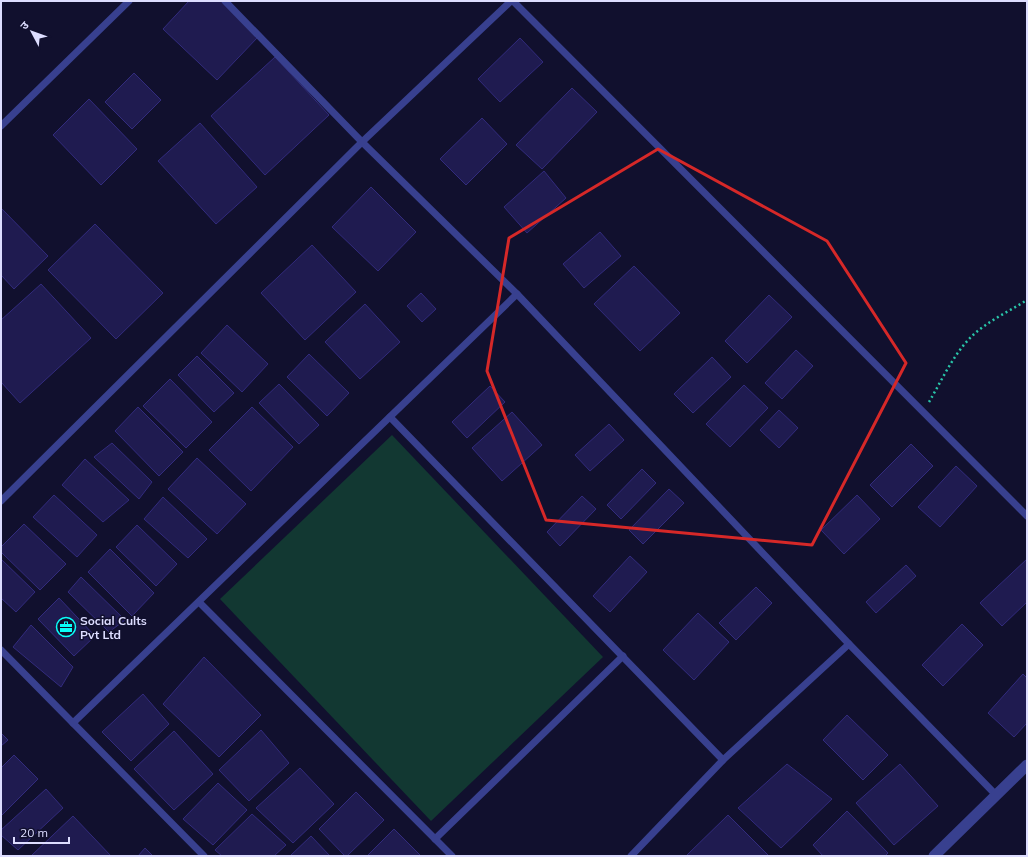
<svg xmlns="http://www.w3.org/2000/svg" width="1028" height="857" font-family="Mulish,'Noto Sans Devanagari',sans-serif">
<style>
.green{fill:#123832}
.building{fill:#1f1b50;stroke:#322b7d}
.lines{fill:none;stroke-linecap:round;stroke-linejoin:round}
.path{stroke:#29c6aa;stroke-width:2.5;stroke-dasharray:2 3;stroke-linecap:butt}
.service{stroke:#38408f;stroke-width:7}
.minor{stroke:#38408f;stroke-width:11}
.marked{fill:none;stroke:#d62828;stroke-width:3;stroke-linejoin:round}
.labels{text-anchor:middle;dominant-baseline:central;stroke-width:3;stroke-linejoin:round;paint-order:stroke}
.poi-label{font-size:12px;font-weight:bold;fill:#ddf;stroke:#11102e;text-anchor:start}
</style>
<rect width="100%" height="100%" fill="#11102e"/>
<polygon class="green" points="392,435 603,657 431,821 220,599"/>
<g class="building">
<polygon points="189,1 221,1 258,37 217,80 163,29"/>
<polygon points="520,38 543,62 500,102 478,79"/>
<polygon points="275,57 329,115 265,175 211,116"/>
<polygon points="134,73 161,100 132,129 105,102"/>
<polygon points="572,88 597,112 542,169 516,145"/>
<polygon points="89,99 137,149 101,185 53,135"/>
<polygon points="482,118 507,144 466,185 440,159"/>
<polygon points="200,123 257,187 216,224 158,161"/>
<polygon points="544,171 566,198 527,233 504,207"/>
<polygon points="371,187 416,232 378,271 332,227"/>
<polygon points="1,208 48,256 14,289 1,275"/>
<polygon points="95,224 163,293 116,339 48,270"/>
<polygon points="600,232 621,256 584,288 563,264"/>
<polygon points="312,245 356,292 305,340 261,293"/>
<polygon points="634,266 680,313 640,351 594,304"/>
<polygon points="41,284 91,338 20,403 1,382 1,320"/>
<polygon points="421,293 436,309 422,322 407,306"/>
<polygon points="769,295 792,317 747,363 725,341"/>
<polygon points="365,304 400,342 360,379 325,342"/>
<polygon points="227,325 268,364 242,392 201,353"/>
<polygon points="796,350 813,366 782,399 765,383"/>
<polygon points="309,354 349,393 327,416 287,377"/>
<polygon points="197,356 234,393 214,412 178,375"/>
<polygon points="712,357 731,377 693,413 674,394"/>
<polygon points="170,379 212,422 186,448 143,406"/>
<polygon points="279,384 319,425 299,444 259,403"/>
<polygon points="744,385 768,408 730,447 706,424"/>
<polygon points="490,386 505,402 467,438 452,422"/>
<polygon points="138,407 183,452 159,476 115,431"/>
<polygon points="252,407 293,447 251,491 209,450"/>
<polygon points="779,410 798,428 779,448 760,430"/>
<polygon points="512,412 542,445 502,481 472,448"/>
<polygon points="609,424 624,440 590,471 575,455"/>
<polygon points="112,443 152,482 139,499 94,457"/>
<polygon points="911,444 933,466 892,507 870,485"/>
<polygon points="197,458 246,504 217,534 168,489"/>
<polygon points="85,459 129,500 103,522 62,485"/>
<polygon points="956,466 977,486 940,527 918,507"/>
<polygon points="642,469 656,483 621,519 607,505"/>
<polygon points="669,489 684,503 643,544 629,530"/>
<polygon points="54,495 97,535 77,557 33,517"/>
<polygon points="857,495 880,519 844,554 821,530"/>
<polygon points="582,496 596,509 560,546 547,532"/>
<polygon points="163,497 207,539 188,558 144,519"/>
<polygon points="24,524 66,564 40,590 1,552 1,547"/>
<polygon points="137,525 177,564 156,586 116,547"/>
<polygon points="110,549 154,593 132,616 88,572"/>
<polygon points="630,556 647,572 610,612 593,596"/>
<polygon points="1,559 35,592 16,612 1,598"/>
<polygon points="1027,559 1027,602 1002,626 980,603"/>
<polygon points="906,565 916,576 876,613 866,602"/>
<polygon points="81,577 125,620 109,632 68,592"/>
<polygon points="756,587 772,603 736,640 719,623"/>
<polygon points="59,598 95,636 74,656 38,619"/>
<polygon points="698,613 729,642 694,680 663,650"/>
<polygon points="962,624 983,645 943,686 922,665"/>
<polygon points="31,625 73,667 61,687 13,647"/>
<polygon points="204,657 261,715 219,757 163,704"/>
<polygon points="1023,674 1027,678 1027,723 1014,737 988,713"/>
<polygon points="143,694 169,724 131,761 102,732"/>
<polygon points="847,715 888,755 863,780 823,740"/>
<polygon points="261,730 289,763 249,801 219,770"/>
<polygon points="174,731 213,774 174,810 134,769"/>
<polygon points="1,733 8,740 1,746"/>
<polygon points="14,755 38,779 1,816 1,768"/>
<polygon points="787,764 832,799 781,848 738,808"/>
<polygon points="900,764 938,806 894,845 856,803"/>
<polygon points="300,768 334,804 293,843 256,808"/>
<polygon points="218,783 247,810 213,845 183,819"/>
<polygon points="46,789 63,808 18,850 1,835 1,830"/>
<polygon points="356,792 384,820 347,856 345,856 319,829"/>
<polygon points="847,811 888,853 885,856 823,856 813,845"/>
<polygon points="252,814 286,845 274,856 222,856 215,850"/>
<polygon points="728,815 769,856 686,856"/>
<polygon points="73,816 111,856 31,856"/>
<polygon points="394,829 421,856 367,856"/>
<polygon points="311,836 330,856 290,856"/>
<polygon points="145,848 153,856 138,856"/>
</g>
<g class="lines">
<path class="path" d="M929,402C942,380 953,355 971,337C986,322 1008,312 1027,300"/>
<g class="service">
<polyline points="225,1 362,142 517,294 849,644 996,795"/>
<polyline points="513,1 1027,516"/>
<polyline points="1,126 129,1"/>
<polyline points="390,417 723,760"/>
<polyline points="1,501 362,142 511,1"/>
<polyline points="199,602 452,856"/>
<polyline points="1,650 204,856"/>
<polyline points="73,723 517,294"/>
<polyline points="435,839 623,656"/>
<polyline points="631,856 723,760 849,644"/>
</g>
<polyline class="minor" points="934,856 1027,765"/>
</g>
<path class="marked" d="M658,149L827,241L906,363L812,545L546,520L487,371L509,238Z"/>
<defs>
<g id="office-ring" transform="scale(1)"><circle r="9.5" fill="#11102e" stroke="#09fff9" stroke-width="1.5"/><path d="M-6-3h4V-5.5h4V-3h4V5H-6ZM-1-4.5V-3h2v-1.5ZM-6 0V1H6V0Z" fill="#09fff9"/></g>
</defs>
<g fill-rule="evenodd">
<use href="#office-ring" x="66" y="627"/>
</g>
<g class="labels">
<g class="poi-label">
<text x="80" y="620">Social Cults<tspan x="80" dy="14">Pvt Ltd</tspan></text>
</g>
</g>
<rect width="1028" height="857" fill="none" stroke="#ddddff" stroke-width="4"/>
<g transform="translate(32 32) rotate(311)" stroke="#11102e" stroke-width="3" paint-order="stroke">
<path d="M0-3L7 15L0 10L-7 15Z" fill="#ddddff"/>
<text y="-6" font-size="11" font-weight="bold" text-anchor="middle" fill="#ddddff">उ</text>
</g>
<path d="M14 837v6h55v-6" fill="none" stroke="#ddddff" stroke-width="2"/>
<text x="20" y="837" font-size="12" fill="#ddddff" stroke="#11102e" stroke-width="3" paint-order="stroke">20 m</text>
</svg>
